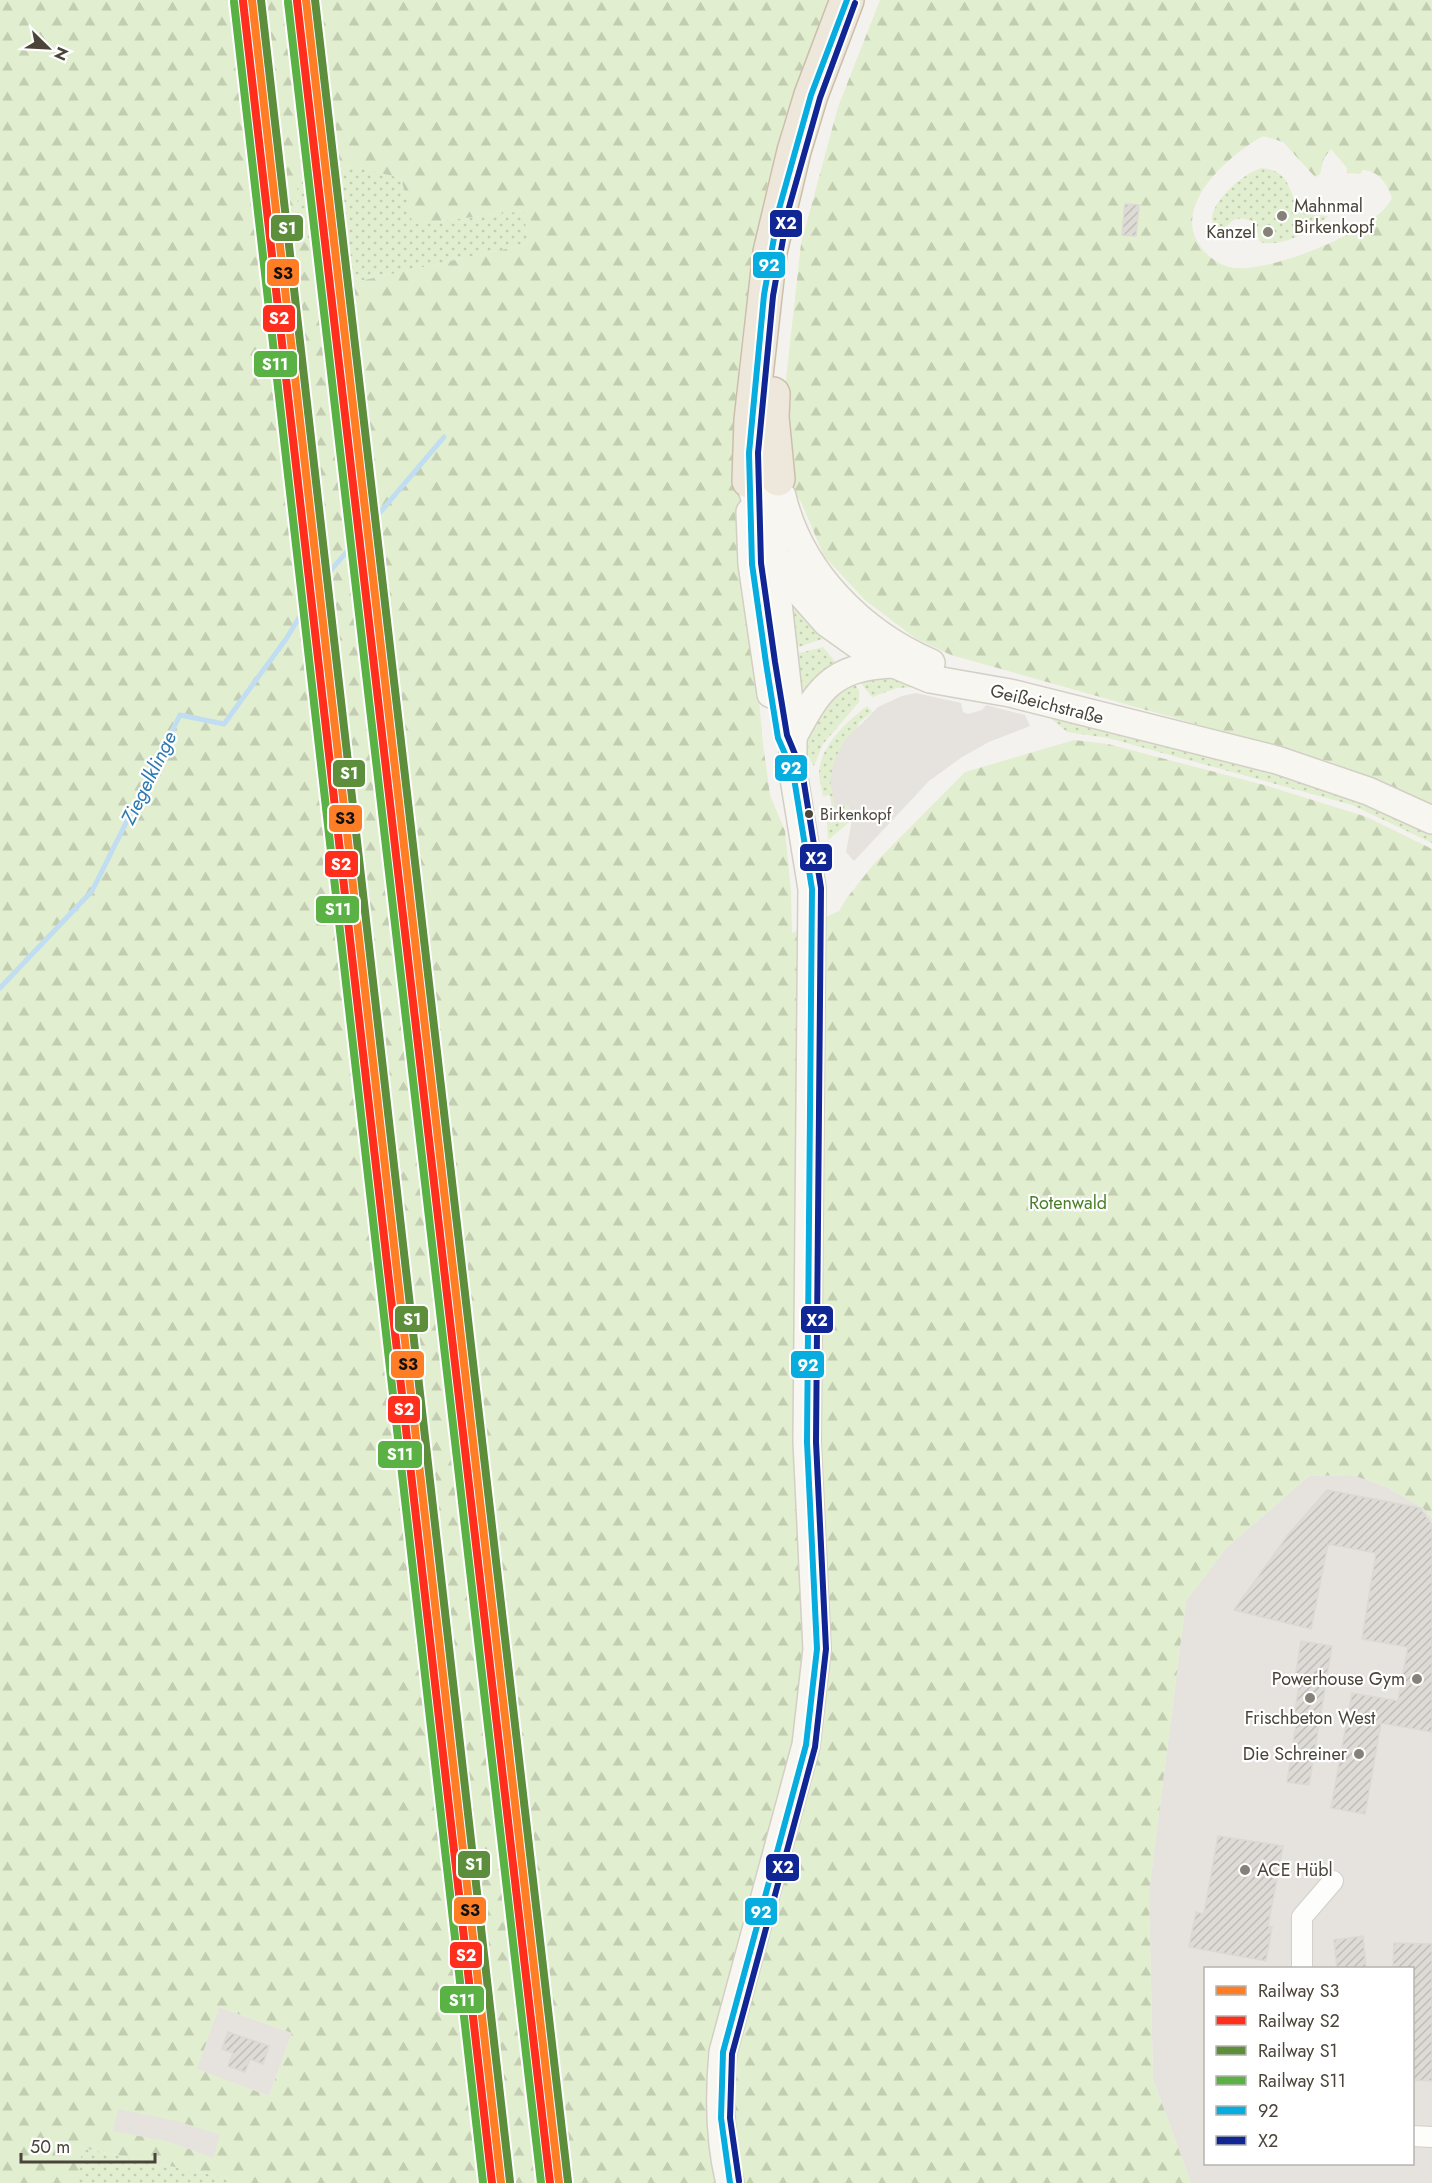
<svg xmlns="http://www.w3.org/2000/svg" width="1432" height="2183" font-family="Jost,sans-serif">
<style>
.industrial{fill:#e6e2de;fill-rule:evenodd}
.grass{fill:url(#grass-dots)}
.forest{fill:url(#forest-firs);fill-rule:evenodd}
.parking{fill:#e6e3df}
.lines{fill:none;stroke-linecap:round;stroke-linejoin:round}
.stream{stroke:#c0ddf1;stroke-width:5}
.building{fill:url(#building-hatch);stroke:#dcd9d4;stroke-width:1.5}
.street-casing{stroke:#d2d0cb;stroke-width:22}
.secondary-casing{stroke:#d3cfc5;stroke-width:30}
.highway-casing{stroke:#ccbfa9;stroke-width:36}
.street{stroke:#fdfdfc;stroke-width:20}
.secondary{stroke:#f7f6f1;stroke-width:27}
.highway{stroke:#ede8db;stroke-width:33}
.bus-1-casing{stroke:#fff;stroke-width:10}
.bus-2-casing{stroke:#fff;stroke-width:10}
.bus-1{stroke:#08ade0;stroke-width:6}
.bus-2{stroke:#102694;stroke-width:6}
.rail-1-casing{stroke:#fff;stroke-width:12}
.rail-2-casing{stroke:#fff;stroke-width:12}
.rail-3-casing{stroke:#fff;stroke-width:12}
.rail-4-casing{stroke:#fff;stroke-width:12}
.rail-1{stroke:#ff7d24;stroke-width:8}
.rail-2{stroke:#ff2e1d;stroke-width:8}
.rail-3{stroke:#5c8e3c;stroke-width:8}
.rail-4{stroke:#59b243;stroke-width:8}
.poi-dot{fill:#868178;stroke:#fff;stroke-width:2}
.bus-dot{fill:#4b4439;stroke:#fff;stroke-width:2}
.labels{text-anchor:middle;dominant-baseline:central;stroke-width:4.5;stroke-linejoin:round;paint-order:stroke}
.bus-label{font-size:16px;fill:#4b4439;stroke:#fff;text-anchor:start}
.poi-label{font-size:18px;fill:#4b4439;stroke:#fff;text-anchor:end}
.street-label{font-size:18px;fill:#4b4439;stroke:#fff}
.park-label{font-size:18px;fill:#4a7f2a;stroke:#fff}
.water-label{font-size:20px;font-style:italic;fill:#2e7ab2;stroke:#fff}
.line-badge{stroke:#fff;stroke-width:2}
.badge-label{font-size:16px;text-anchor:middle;font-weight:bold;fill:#fff}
.pale-badge-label{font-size:16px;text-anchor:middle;font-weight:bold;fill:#111}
</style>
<defs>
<pattern id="grass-dots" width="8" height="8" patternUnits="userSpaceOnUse" patternTransform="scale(1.5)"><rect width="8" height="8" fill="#e1eecf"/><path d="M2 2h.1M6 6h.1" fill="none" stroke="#c3cdb2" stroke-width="1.8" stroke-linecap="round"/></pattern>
<pattern id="forest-firs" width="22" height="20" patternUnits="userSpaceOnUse" patternTransform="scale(1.5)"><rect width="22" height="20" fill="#e1eecf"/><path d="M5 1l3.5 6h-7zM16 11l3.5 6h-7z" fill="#c3cdb2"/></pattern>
<pattern id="building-hatch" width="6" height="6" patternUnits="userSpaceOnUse" patternTransform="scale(1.5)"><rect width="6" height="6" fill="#dedbd6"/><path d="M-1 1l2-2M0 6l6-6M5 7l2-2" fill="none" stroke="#c0bdb8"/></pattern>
</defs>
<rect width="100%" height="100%" fill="#f4f2ee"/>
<g class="industrial">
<path d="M1352,1475L1387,1487L1423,1508L1432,1518V2183H1191L1153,2079L1149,1892L1186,1601L1227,1547L1309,1476ZM1206,1968H1412V2164H1206Z"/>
<polygon points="219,2007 292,2033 269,2096 196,2069"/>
</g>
<g class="grass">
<polygon points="351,166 401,178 413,224 524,211 528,244 360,281 298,238 297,178"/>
<path d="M1262,168C1296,172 1284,195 1306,214L1328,216C1312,231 1283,248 1260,242L1255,223C1239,214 1228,219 1222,236L1219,235C1215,230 1212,224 1212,217C1214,199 1245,172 1262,168Z"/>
<polygon points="786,590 831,636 796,648"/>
<polygon points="823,647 840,668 804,705 793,659 796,654"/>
<polygon points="875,672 922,687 897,688 872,697 859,681"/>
<polygon points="850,678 859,690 859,702 823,744 814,766 807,754 808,725"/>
<path d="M867,706L872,712L859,723L835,807L848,805L852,820L828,840L827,822L833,819L830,795L823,796C822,788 819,780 819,773C820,745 848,721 867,706Z"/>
<polygon points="1050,718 1235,761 1320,787 1432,835 1432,843 1352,805 1108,738 1067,732"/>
<polygon points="82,2148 228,2178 227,2183 76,2183"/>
</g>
<g class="forest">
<path d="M0,0H830C810,47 790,96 777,146C750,248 737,357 732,462H738L763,744L770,795L785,831L791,891L792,933L839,911L846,899L873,865L965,772L1074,740L1108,744L1268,786L1367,817L1432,849V1518L1423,1508L1387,1487L1352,1475L1309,1476L1227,1547L1186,1601L1149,1892L1153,2079L1191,2183H227L228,2178L83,2148L76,2183H0ZM351,166L401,178L413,224L524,211L528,244L360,281L298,238L297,178ZM219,2007L292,2033L269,2096L197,2069Z"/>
<path d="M880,0H1432V807L1331,762L951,655L915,638L865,600L824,556L802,504L788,480L783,406L801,244L838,107ZM1263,136L1283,142L1315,177L1320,174L1324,158L1331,149L1347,168V173L1360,174L1363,170C1379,171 1387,184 1392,198C1378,231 1263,276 1229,267C1218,264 1206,255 1200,246C1171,205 1229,155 1263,136Z"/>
</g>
<g class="parking">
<polygon points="916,693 961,703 963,712 968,714 982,710 986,705 1025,715 1030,726 989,742 962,757 929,781 854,861 846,852 852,820 848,805 835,808 830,780 835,759 844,741 878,707 902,696"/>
<polygon points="118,2109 177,2121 220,2135 213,2158 170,2142 113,2131"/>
<polygon points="1413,2154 1432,2156 1432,2183 1268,2183 1309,2164 1412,2164"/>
</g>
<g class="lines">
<polyline class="stream" points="0,988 92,891 180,715 224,724 286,639 321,582 444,437"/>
</g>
<g class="building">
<polygon points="1125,204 1139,205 1136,236 1122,235"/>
<polygon points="1327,1490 1420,1508 1432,1525 1432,1732 1381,1723 1365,1814 1331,1808 1352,1693 1398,1701 1408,1647 1362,1639 1376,1553 1328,1544 1311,1629 1234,1610 1288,1535"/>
<polygon points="1301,1641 1332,1646 1309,1785 1287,1782 1297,1718 1294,1718 1300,1679 1295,1678"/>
<polygon points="1218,1836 1283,1846 1268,1926 1272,1927 1266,1961 1189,1947 1196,1912 1204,1914"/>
<polygon points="1363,1936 1366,1968 1337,1968 1334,1940"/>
<polygon points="1394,1943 1432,1944 1432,2081 1413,2080 1413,1968 1393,1968"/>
<polygon points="228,2032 269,2046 263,2064 250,2059 245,2072 228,2066 233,2053 222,2049"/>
</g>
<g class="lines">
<g class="street-casing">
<g id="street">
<polyline points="1302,1968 1302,1917 1333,1881"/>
<polyline points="1412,2136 1432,2137"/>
</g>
</g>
<g class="secondary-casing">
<g id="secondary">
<polyline points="749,481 774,554 797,589 827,623 872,655 930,679 1010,693 1277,760 1368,791 1432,820"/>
<path d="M782,496C800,572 861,633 931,663"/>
<polyline points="750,512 752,564 771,694"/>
<path d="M793,737C819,688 832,667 892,664"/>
<path d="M730,2183C719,2140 719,2096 723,2052L806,1745L817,1649L807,1442L812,889L793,772V737L775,576L774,554L778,479"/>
</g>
</g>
<g class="highway-casing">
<g id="highway">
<polyline points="773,394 772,417 778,479"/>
<polyline points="749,481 751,420 770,252 794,151 811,95 847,0"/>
</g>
</g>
<use href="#street" class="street"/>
<use href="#secondary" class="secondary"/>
<use href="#highway" class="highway"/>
<g class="bus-1-casing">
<polyline id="bus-1" points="730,2183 721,2118 723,2052 806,1745 817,1649 807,1442 812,889 793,772 778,738 766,663 752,564 749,453 764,295 779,209 811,95 847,0"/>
</g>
<g class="bus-2-casing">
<polyline id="bus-2" points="739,2181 730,2118 732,2054 815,1747 826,1649 816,1442 821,888 802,771 787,735 775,662 761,563 758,453 773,296 788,211 820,98 855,3"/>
</g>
<use href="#bus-1" class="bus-1"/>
<use href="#bus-2" class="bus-2"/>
<g class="rail-1-casing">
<g id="rail-1">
<polyline points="252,0 501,2183"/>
<polyline points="306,0 559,2183"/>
</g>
</g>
<g class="rail-2-casing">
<g id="rail-2">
<polyline points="243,1 492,2183"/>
<polyline points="297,1 550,2183"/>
</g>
</g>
<g class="rail-3-casing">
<g id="rail-3">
<polyline points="261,0 510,2182"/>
<polyline points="315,0 568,2182"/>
</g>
</g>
<g class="rail-4-casing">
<g id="rail-4">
<polyline points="234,2 483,2183"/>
<polyline points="288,2 541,2183"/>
</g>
</g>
<use href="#rail-1" class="rail-1"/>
<use href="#rail-2" class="rail-2"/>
<use href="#rail-3" class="rail-3"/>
<use href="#rail-4" class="rail-4"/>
</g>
<g class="poi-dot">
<circle cx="1282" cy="216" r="6"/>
<circle cx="1268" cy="232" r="6"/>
<circle cx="1417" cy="1679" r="6"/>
<circle cx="1310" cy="1698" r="6"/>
<circle cx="1359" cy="1754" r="6"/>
<circle cx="1245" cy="1870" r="6"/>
</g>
<circle class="bus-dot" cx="809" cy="814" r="5"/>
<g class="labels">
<g class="bus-label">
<text x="820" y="814">Birkenkopf</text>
</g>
<g class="poi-label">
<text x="1294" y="206" text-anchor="start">Mahnmal<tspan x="1294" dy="21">Birkenkopf</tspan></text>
<text x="1256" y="232">Kanzel</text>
<text x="1405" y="1679">Powerhouse Gym</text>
<text x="1310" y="1718" text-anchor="middle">Frischbeton West</text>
<text x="1347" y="1754">Die Schreiner</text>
<text x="1257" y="1870" text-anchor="start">ACE Hübl</text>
</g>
<g class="street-label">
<text transform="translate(1047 704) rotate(14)">Geißeichstraße</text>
</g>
<g class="park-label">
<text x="1068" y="1203">Rotenwald</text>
</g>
<g class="water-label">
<text transform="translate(149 778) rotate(-64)">Ziegelklinge</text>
</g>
</g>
<g class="line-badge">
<rect x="769" y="209" width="34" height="29" rx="6" fill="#102694"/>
<rect x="270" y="214" width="34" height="28" rx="6" fill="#5c8e3c"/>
<rect x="752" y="251" width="34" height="28" rx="6" fill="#08ade0"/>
<rect x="266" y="258" width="34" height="29" rx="6" fill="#ff7d24"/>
<rect x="262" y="304" width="34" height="29" rx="6" fill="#ff2e1d"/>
<rect x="253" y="350" width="45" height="28" rx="6" fill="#59b243"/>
<rect x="774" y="754" width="34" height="28" rx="6" fill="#08ade0"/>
<rect x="332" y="759" width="34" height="29" rx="6" fill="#5c8e3c"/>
<rect x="328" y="804" width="35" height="29" rx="6" fill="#ff7d24"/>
<rect x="799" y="843" width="34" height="29" rx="6" fill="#102694"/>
<rect x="324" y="850" width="35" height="28" rx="6" fill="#ff2e1d"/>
<rect x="315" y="895" width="45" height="29" rx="6" fill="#59b243"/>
<rect x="394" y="1305" width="35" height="28" rx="6" fill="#5c8e3c"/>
<rect x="800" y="1305" width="34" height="29" rx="6" fill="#102694"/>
<rect x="390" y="1350" width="35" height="29" rx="6" fill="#ff7d24"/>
<rect x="790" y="1350" width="35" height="29" rx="6" fill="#08ade0"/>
<rect x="387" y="1395" width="34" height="29" rx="6" fill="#ff2e1d"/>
<rect x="377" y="1440" width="46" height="29" rx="6" fill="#59b243"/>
<rect x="457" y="1850" width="34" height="29" rx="6" fill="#5c8e3c"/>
<rect x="765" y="1853" width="35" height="29" rx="6" fill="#102694"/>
<rect x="453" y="1896" width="34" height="29" rx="6" fill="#ff7d24"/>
<rect x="744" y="1897" width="34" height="29" rx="6" fill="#08ade0"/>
<rect x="449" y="1941" width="34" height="28" rx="6" fill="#ff2e1d"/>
<rect x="439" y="1985" width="46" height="29" rx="6" fill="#59b243"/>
</g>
<g class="badge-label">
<text x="786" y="229">X2</text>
<text x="287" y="234">S1</text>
<text x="769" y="271">92</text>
<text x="279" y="324">S2</text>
<text x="275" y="370">S11</text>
<text x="791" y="774">92</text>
<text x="349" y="779">S1</text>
<text x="816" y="864">X2</text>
<text x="341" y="870">S2</text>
<text x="338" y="915">S11</text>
<text x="412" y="1325">S1</text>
<text x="817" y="1326">X2</text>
<text x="808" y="1371">92</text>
<text x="404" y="1415">S2</text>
<text x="400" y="1460">S11</text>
<text x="474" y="1870">S1</text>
<text x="783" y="1873">X2</text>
<text x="761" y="1918">92</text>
<text x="466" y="1961">S2</text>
<text x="462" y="2006">S11</text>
</g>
<g class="pale-badge-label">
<text x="283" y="279">S3</text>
<text x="345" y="824">S3</text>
<text x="408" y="1370">S3</text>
<text x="470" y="1916">S3</text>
</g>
<rect x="1204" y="1967" width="210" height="198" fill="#ffffff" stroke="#b7b4b0" stroke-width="1.5"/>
<rect x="1216" y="1986" width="30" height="9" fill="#ff7d24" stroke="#b7b4b0" stroke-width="1.5"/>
<text x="1258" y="1997" font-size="18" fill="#4b4439">Railway S3</text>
<rect x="1216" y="2016" width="30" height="9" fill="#ff2e1d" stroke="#b7b4b0" stroke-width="1.5"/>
<text x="1258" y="2027" font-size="18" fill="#4b4439">Railway S2</text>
<rect x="1216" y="2046" width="30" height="9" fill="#5c8e3c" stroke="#b7b4b0" stroke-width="1.5"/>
<text x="1258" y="2057" font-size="18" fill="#4b4439">Railway S1</text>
<rect x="1216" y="2076" width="30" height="9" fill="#59b243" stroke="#b7b4b0" stroke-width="1.5"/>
<text x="1258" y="2087" font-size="18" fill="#4b4439">Railway S11</text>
<rect x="1216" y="2106" width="30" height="9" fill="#08ade0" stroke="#b7b4b0" stroke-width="1.5"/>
<text x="1258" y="2117" font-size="18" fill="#4b4439">92</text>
<rect x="1216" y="2136" width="30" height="9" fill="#102694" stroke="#b7b4b0" stroke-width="1.5"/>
<text x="1258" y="2147" font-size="18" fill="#4b4439">X2</text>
<g transform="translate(48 48) rotate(114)" stroke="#ffffff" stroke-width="4.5" paint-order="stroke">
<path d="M0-4.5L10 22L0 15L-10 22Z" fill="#4b4439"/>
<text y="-9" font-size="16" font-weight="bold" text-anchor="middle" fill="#4b4439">N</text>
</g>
<path d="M21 2153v9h134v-9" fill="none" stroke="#4b4439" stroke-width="3"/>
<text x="30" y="2153" font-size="18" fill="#4b4439" stroke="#ffffff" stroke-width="4.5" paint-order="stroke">50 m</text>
</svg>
